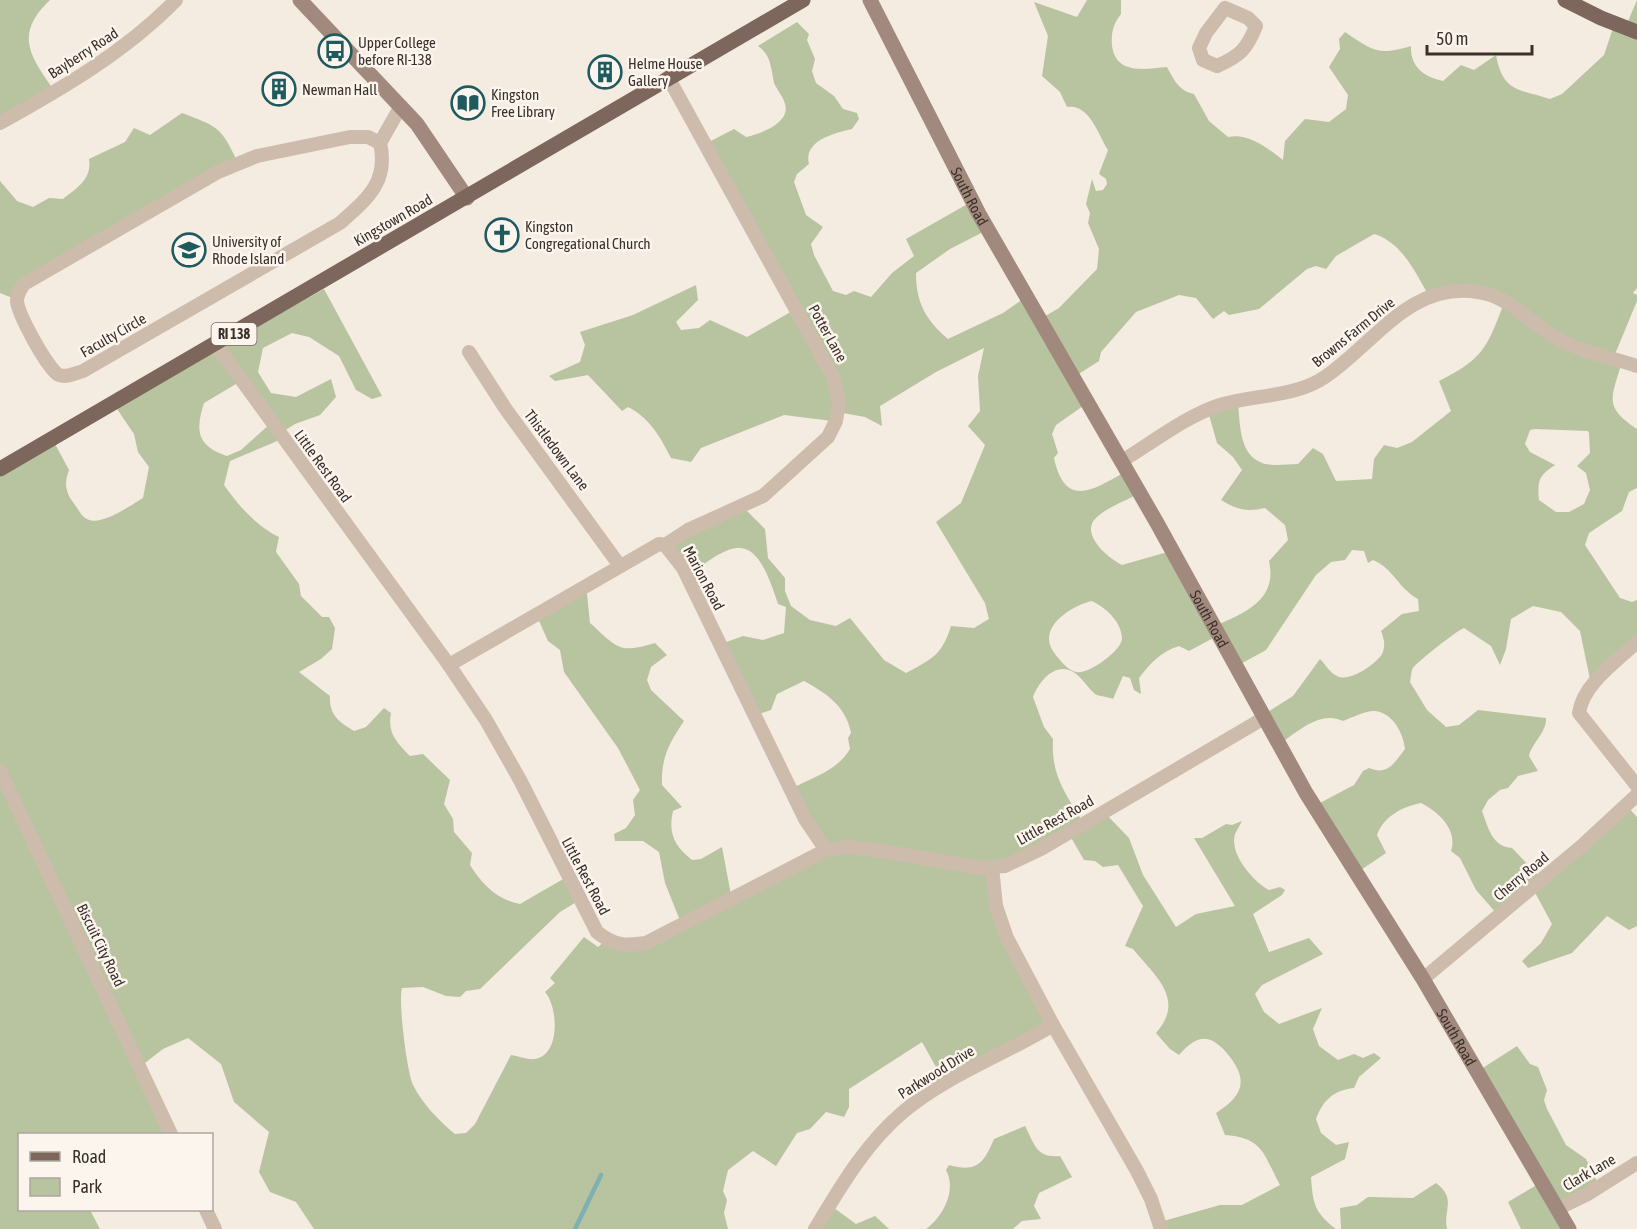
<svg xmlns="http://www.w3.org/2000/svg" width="1637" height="1229" font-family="'Asap Condensed',sans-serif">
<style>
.green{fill:#b8c4a0;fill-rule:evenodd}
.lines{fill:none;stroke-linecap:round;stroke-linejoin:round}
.stream{stroke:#7fb0b2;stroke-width:4.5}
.street{stroke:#cdbbac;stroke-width:14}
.secondary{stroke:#a18a7d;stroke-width:15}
.primary{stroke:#7d675c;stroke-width:15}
.labels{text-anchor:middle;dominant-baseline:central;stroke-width:5;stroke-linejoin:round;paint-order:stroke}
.shield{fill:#fbf5ee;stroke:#756b66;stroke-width:1.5}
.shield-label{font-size:14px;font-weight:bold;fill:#3b302b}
.poi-label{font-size:15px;fill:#3b302b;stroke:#fbf5ee;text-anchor:start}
.street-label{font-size:15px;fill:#3b302b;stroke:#fbf5ee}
</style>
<rect width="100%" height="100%" fill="#f4ebe1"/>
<g class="green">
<path d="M0,0H50C13,35 31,57 56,93L0,128Z"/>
<path d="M1087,0H1121V14C1113,24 1111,33 1112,46C1116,75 1145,69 1167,67C1174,80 1179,91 1194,94L1209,121L1228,137C1249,133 1267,148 1283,160L1285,141L1305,119L1329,122L1346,109L1348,95L1329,67L1340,49L1339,39L1345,32C1373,51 1378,56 1411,46C1410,67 1424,77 1443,81L1461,65L1474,70L1496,55C1503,92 1518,89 1550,99L1562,94L1604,55L1614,25L1626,26L1637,0V288L1633,293L1637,295V301L1613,359L1621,365C1611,399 1604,407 1637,429V488L1629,492L1622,511L1589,533L1585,545L1620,598L1632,602L1637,600V641L1591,684L1580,631L1561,612L1533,606L1511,619L1506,649L1500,665L1491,646L1464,628C1456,631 1417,662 1413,668C1411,671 1411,678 1410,682L1427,710L1446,727L1459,725L1478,710L1546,718C1547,732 1532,743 1529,756L1538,771L1518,776L1508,788L1500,790L1488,800L1482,811C1488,827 1492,847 1512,848L1540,877L1625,804L1637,817V926L1629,930L1607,916L1572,953L1528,968L1522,961L1541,943L1552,924L1532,887L1497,914L1476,890L1460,858L1451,851C1458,830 1439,812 1421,803C1402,807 1384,816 1377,835L1386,853L1358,872L1314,806L1354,785L1363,771L1369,768C1388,776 1394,763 1405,749C1403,733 1393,713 1375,711C1366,710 1351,718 1343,721C1321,710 1298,731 1281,743L1263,715L1293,696L1320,659C1325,664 1330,673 1337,676C1349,683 1376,664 1382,654C1386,646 1384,639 1381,631L1402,614L1419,611L1418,599C1399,589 1393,568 1373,560L1368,563L1364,551L1352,550L1345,560L1331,562L1316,575L1266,650L1237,666L1217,636L1189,651L1179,646C1161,651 1150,664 1139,678L1141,694L1134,690L1130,678L1123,676L1113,699C1107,696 1100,697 1095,694C1088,688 1083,679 1075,673C1056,660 1039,681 1033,697L1044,727L1053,739C1051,775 1064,791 1082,821L1102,810L1129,838L1143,875L1176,927L1196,914L1235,906L1194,838H1202L1226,824L1232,825L1242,821C1240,825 1237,830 1235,834C1229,854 1253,881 1269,890L1280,887L1285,890L1282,895L1253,914L1269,952L1309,938L1323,954L1262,985L1255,994L1264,1012L1279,1024L1322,1008L1313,1029L1319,1046L1338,1060L1354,1054L1363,1058L1374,1053L1381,1058L1359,1077L1354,1088C1334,1090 1323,1100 1316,1119L1321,1133L1336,1145L1349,1142L1345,1159L1311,1177C1313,1204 1314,1212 1336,1229H1161L1160,1222L1220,1205H1242L1280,1185C1263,1154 1264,1138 1225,1135L1216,1113C1240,1097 1250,1083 1230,1057C1212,1034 1199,1032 1179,1055L1170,1049L1156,1033C1186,999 1155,976 1133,949L1125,946L1143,906L1118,865L1103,867L1095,861L1084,860L1069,834L994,866V906L1050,1026L945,1083L922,1042L849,1089V1107L844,1117L826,1112L810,1129L797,1133L776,1166L753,1151L728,1170L723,1191L727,1200L724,1213L728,1229H314L296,1202L270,1192L259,1172L269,1132L234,1102L221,1064L188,1038L163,1049L141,1066L170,1134H20V1210H90L100,1229H0V474L54,442L69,470C64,484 65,492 75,505C78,509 82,517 87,519C101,527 131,505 143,498L149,467L138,452L134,434L115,406L324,289L382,396L372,399L356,390L339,356L309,337L292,333L263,348L258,372L271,393L296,397L331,379L336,397L320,415L295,424L279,434L282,439L230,461L224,485C238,505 257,527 279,537L276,552L299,584L301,596L322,617H329L335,628L332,649L321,659L299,672L330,696C329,715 339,722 354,731L366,727L384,708L391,713C387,733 397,743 410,756L423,754L450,780L444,804L453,819L454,832L472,853L470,865C483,885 496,899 520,904L565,878L578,901L560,912L480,989L466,991L460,997L446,996L423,987L402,988C398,1001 407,1072 413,1085C422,1103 439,1121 455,1134L466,1133L475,1124L511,1055C518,1056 528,1060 535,1059C561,1055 558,1006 545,992L555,983L550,978L584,937L598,947L605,941L645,942L681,923L665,883L659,852L643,841H615L614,834L626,828L635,815L633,800L640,790L618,748L564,672L560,650L548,641L536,614L586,585L590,623C618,648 618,654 655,643L667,655L651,667L647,680L651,690L684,721C669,743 661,758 662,785L682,807L673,811C668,833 674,846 692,860L701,859L722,847L731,895L821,851L791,789C813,777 837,771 850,749L848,738L851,733C846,706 826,693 804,681L777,694L771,710L756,715L721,644L743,636L763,640L784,633L786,607L778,604C757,538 741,532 688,577L665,544L741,505L765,529L768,558L785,578V591L791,606L810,620L836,626L850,618L884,660L906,673C932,659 942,655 951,626L974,628L989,619L985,603L936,522L961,503L985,445L968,426L980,411L978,376L984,348L936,372L880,406L882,426L865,417L837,412L832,421L784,415L701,448L691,462L671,458C661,438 649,417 628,407L622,411L588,375L555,381L549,376L580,362L585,345L580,332L633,315L696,285L698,300L676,322L681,330L699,328L710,320L747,337L794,310L705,144L734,129L746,137C760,134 791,123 785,104C783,96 777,90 774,83C771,68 771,55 758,46L797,22L809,34L807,40L815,59L812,71L816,83L834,96L843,109L857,113L859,119L852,129C834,133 803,141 809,164L797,174L794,182L806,215L823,227L811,244L814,255L833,291L846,295L854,291L871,297L892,273L914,256L906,239L971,202L987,230L950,249L916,273C916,303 926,320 948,339L1003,313L1026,297L1042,318L1059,308L1097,269L1099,249L1088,223L1090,213L1086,204L1092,179L1096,191L1103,190L1107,184L1106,179L1099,174L1108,150C1098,134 1089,103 1067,107L1060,92L1042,76L1048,36L1034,2L1077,17ZM1374,234C1401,242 1414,270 1428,294L1501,300L1504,303C1487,348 1483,359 1439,381L1451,411L1412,442L1397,448L1384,445L1374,459L1372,479L1336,481L1323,454L1313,448L1298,464C1287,464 1269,467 1260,462C1239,453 1240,422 1238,403L1209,415L1217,443L1233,457L1242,470L1221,500C1238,510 1246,512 1265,508L1285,525L1288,540L1269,561C1278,600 1245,613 1215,626L1171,551L1122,565C1109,559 1079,534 1096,518C1106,508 1125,501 1138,494L1125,472C1093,490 1065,509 1054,458L1058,453L1052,434L1056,425L1086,404L1074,377L1099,361L1101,352L1136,312L1179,295L1196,298L1213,319L1224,311L1229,315L1259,309L1307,269L1316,266L1326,269L1336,256ZM241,381L270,424L241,450L227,456C197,446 195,431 204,403ZM1535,429L1588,431L1589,433L1590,453L1577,466L1586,473L1590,490L1584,504L1569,512H1556L1539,500C1537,481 1539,475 1555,465L1530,452L1525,444L1530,430ZM1092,601C1106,608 1122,622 1122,639C1121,651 1088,675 1076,672C1066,669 1061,661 1055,654C1035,629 1070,606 1092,601Z"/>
<path d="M182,113C219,127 221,127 238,163L28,284L20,301L0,293V181L17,201L33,207L49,198L63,199C78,187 92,179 89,159L125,142L134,128L150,135Z"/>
<polygon points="1517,1046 1530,1064 1538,1067 1547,1090 1544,1100 1547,1109 1566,1145 1586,1159 1598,1184 1557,1208 1568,1229 1521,1229 1508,1202 1540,1183 1478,1071"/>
<path d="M1025,1126C1035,1145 1036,1158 1060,1156L1072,1177L1039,1193L1034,1206L1041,1219L1022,1221L1013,1229H926C943,1217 957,1190 946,1170L949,1165C977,1173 984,1163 994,1139Z"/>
<path d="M1436,1183C1457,1199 1443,1209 1447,1229H1341L1340,1208L1357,1205L1368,1197L1413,1198Z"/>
<polygon points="830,1205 856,1224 875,1216 889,1229 813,1229"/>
</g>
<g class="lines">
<polyline class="stream" points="575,1229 601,1175"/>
<g class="street">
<path d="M1225,8L1248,18L1256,26C1247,49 1240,56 1217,66L1203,60L1199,48L1206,33Z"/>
<path d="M0,123C63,88 125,52 176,0"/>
<path d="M350,137H368L380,143C389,182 367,199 340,223L83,371C75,373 67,378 59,375C48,370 18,314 17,301C17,294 20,290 24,284L218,172L257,156Z"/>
<polyline points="380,143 401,106"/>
<path d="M216,345L449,665L486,720L520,780L597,932C614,946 626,946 646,943L826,850L847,847L883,851L980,868L1005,866L1041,849L1264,718"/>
<polyline points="469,352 505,408 620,566"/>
<path d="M1122,461C1153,442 1186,416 1220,405C1255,394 1294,398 1325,377C1374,344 1410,281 1478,292C1509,296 1530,323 1556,338C1581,352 1610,357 1637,366"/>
<polyline points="665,545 688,530 763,496 828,437 836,421 839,401 833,377 668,77"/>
<path d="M1637,642C1616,662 1583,684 1579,713L1637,786"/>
<polyline points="449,665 659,544 665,545 683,568 805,819 826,850"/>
<polyline points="0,771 171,1134"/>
<polyline points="992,867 996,906 1007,938 1053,1025 1137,1171 1151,1199 1161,1229"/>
<polyline points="1423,979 1584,844 1637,795"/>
<polyline points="1557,1209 1586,1195 1637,1163"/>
<polyline points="206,1210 215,1229"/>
<path d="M815,1229C840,1188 865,1144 903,1112C947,1075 1004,1055 1053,1025"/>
</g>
<g class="secondary">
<polyline points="300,0 417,124 467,198"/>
<path id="s1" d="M870,0L979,214L1157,523L1306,793L1423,979L1569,1229"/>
</g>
<g class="primary">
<polyline points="1565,0 1601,18 1637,32"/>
<polyline points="0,469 803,0"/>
</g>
</g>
<defs>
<g id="bus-ring" transform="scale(1.725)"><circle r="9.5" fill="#fbf5ee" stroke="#1f5a5e" stroke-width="1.5"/><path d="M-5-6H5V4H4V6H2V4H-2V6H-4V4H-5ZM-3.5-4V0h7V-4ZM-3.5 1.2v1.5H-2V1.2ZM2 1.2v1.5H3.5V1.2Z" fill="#1f5a5e"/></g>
<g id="building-ring" transform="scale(1.725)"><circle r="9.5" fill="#fbf5ee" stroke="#1f5a5e" stroke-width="1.5"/><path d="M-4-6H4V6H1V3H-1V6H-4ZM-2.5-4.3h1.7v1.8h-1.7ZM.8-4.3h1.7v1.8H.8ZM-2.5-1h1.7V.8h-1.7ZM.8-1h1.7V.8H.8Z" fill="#1f5a5e"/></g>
<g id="library-ring" transform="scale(1.725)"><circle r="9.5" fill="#fbf5ee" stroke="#1f5a5e" stroke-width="1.5"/><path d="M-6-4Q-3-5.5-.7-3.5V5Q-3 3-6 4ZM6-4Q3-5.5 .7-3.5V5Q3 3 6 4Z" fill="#1f5a5e"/></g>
<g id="church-ring" transform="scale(1.725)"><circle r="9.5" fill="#fbf5ee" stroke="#1f5a5e" stroke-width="1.5"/><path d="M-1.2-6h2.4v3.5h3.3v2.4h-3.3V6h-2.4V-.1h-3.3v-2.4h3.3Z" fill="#1f5a5e"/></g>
<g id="university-ring" transform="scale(1.725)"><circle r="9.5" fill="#fbf5ee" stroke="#1f5a5e" stroke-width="1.5"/><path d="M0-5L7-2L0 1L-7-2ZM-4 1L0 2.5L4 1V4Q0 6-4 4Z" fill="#1f5a5e"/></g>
</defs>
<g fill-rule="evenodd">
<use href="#bus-ring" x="335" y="51"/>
<use href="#building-ring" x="605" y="72"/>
<use href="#building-ring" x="279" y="89"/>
<use href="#library-ring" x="468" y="103"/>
<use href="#church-ring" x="502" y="235"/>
<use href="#university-ring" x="189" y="250"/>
</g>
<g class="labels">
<rect class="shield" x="211.5" y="323" width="45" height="22" rx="4.5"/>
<g class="shield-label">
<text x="234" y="334">RI 138</text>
</g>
<g class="poi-label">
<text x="358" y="42">Upper College<tspan x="358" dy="17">before RI-138</tspan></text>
<text x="628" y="63">Helme House<tspan x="628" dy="17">Gallery</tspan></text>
<text x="302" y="89">Newman Hall</text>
<text x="491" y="94">Kingston<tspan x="491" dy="17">Free Library</tspan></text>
<text x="525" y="226">Kingston<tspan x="525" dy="17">Congregational Church</tspan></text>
<text x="212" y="241">University of<tspan x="212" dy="17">Rhode Island</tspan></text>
</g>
<g class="street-label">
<text transform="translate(83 53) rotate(-33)">Bayberry Road</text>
<text stroke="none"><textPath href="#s1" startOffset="220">South Road</textPath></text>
<text transform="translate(393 220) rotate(-30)">Kingstown Road</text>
<text transform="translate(1353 332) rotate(-39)">Browns Farm Drive</text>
<text transform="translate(828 333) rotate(61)">Potter Lane</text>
<text transform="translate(113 335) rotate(-30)">Faculty Circle</text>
<text transform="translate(557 450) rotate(53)">Thistledown Lane</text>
<text transform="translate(323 466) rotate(54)">Little Rest Road</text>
<text transform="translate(704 578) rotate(62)">Marion Road</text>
<text stroke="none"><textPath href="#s1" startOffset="706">South Road</textPath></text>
<text transform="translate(1055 820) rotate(-29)">Little Rest Road</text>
<text transform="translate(586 876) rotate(62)">Little Rest Road</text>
<text transform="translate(1521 876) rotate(-40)">Cherry Road</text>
<text transform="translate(101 945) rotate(64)">Biscuit City Road</text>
<text stroke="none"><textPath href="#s1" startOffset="1192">South Road</textPath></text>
<text transform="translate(936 1072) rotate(-32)">Parkwood Drive</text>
<text transform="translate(1589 1172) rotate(-30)">Clark Lane</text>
</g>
</g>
<rect x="18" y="1133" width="195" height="78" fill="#fbf5ee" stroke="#aea6a0" stroke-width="1.5"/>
<rect x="30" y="1152" width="30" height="9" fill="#7d675c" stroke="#aea6a0" stroke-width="1.5"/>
<text x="72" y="1163" font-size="18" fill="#3b302b">Road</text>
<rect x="30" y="1178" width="30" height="18" fill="#b8c4a0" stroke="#aea6a0" stroke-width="1.5"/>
<text x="72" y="1193" font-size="18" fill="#3b302b">Park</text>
<path d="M1427 45v9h105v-9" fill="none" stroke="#3b302b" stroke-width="3"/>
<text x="1436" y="45" font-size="18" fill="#3b302b" stroke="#fbf5ee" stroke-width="4.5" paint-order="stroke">50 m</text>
</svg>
